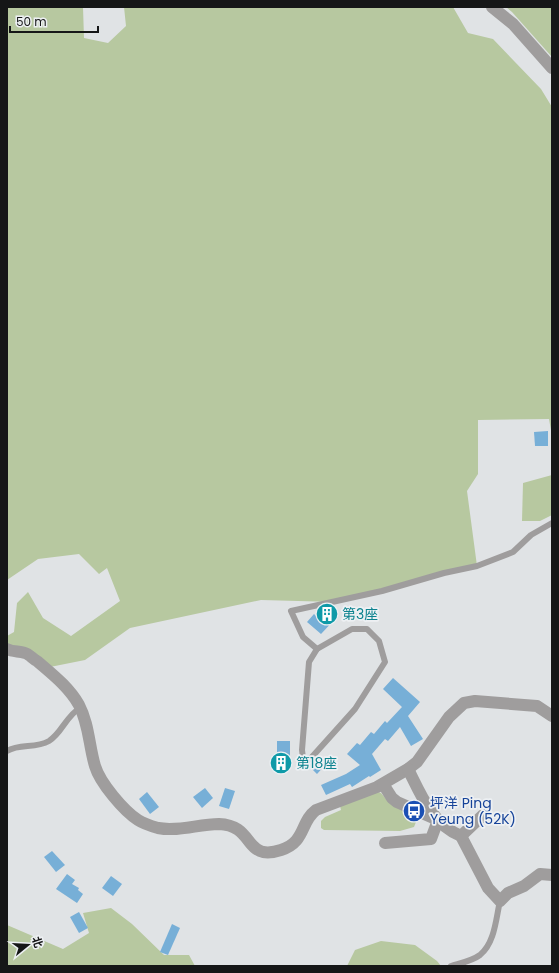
<svg xmlns="http://www.w3.org/2000/svg" width="559" height="973" font-family="Poppins,'Noto Sans SC',sans-serif">
<style>
.green{fill:#b7c8a0}
.building{fill:#77afd7}
.lines{fill:none;stroke-linecap:round;stroke-linejoin:round}
.service{stroke:#9f9d9d;stroke-width:6}
.minor{stroke:#9f9d9d;stroke-width:12}
.labels{text-anchor:middle;dominant-baseline:central;stroke-width:3.5;stroke-linejoin:round;paint-order:stroke}
.culture-label{font-size:14px;fill:#0d838f;stroke:#edf0f3;text-anchor:start}
.transit-label{font-size:14px;fill:#164399;stroke:#edf0f3;text-anchor:start}
</style>
<rect width="100%" height="100%" fill="#e0e3e5"/>
<g class="green">
<polygon points="7,7 83,7 84,38 108,43 126,26 124,7 453,7 468,33 493,39 541,89 552,107 552,436 549,419 478,420 478,474 467,491 477,566 335,602 261,600 130,628 85,660 50,667 7,645 7,636 14,632 17,603 28,592 43,618 71,636 120,601 107,568 99,574 79,554 38,559 7,580"/>
<polygon points="506,7 552,7 552,57 512,12"/>
<polygon points="552,475 552,515 540,521 522,521 523,483"/>
<polygon points="378,792 381,793 386,799 415,818 416,822 414,827 400,831 324,830 321,828 321,821 325,817 341,810 340,806"/>
<polygon points="111,908 132,924 164,955 189,955 195,966 7,966 7,925 63,949 89,933 83,913"/>
<polygon points="381,941 415,945 437,961 441,966 347,966 355,950"/>
</g>
<g class="building">
<polygon points="548,431 548,446 535,446 534,432"/>
<polygon points="331,607 337,612 335,614 337,617 321,634 307,622 314,614 316,616 323,608"/>
<polygon points="393,678 420,702 408,716 423,739 411,746 400,727 388,741 385,739 372,754 381,770 370,777 369,776 352,787 350,784 326,795 321,785 346,774 360,765 347,754 357,743 360,745 371,732 374,734 385,721 387,723 402,707 383,689"/>
<polygon points="277,741 290,741 290,769 271,769 271,758 277,758"/>
<polygon points="319,756 327,763 317,774 308,765 314,762"/>
<polygon points="205,788 213,798 202,808 193,797"/>
<polygon points="225,788 235,791 229,809 219,806"/>
<polygon points="147,792 159,807 150,814 139,799"/>
<polygon points="52,851 65,865 56,872 44,857"/>
<polygon points="67,874 75,880 72,884 79,888 78,890 83,894 77,903 56,889"/>
<polygon points="111,876 122,884 113,896 102,888"/>
<polygon points="79,912 88,928 79,933 70,917"/>
<polygon points="172,924 180,928 168,955 160,952"/>
</g>
<g class="lines">
<g class="service">
<polygon points="352,629 367,629 379,641 385,662 355,709 311,758 307,761 303,758 302,750 309,662 317,649"/>
<polyline points="317,649 303,637 291,611 382,591 444,573 477,566 513,552 531,535 552,523"/>
<path d="M7,751C20,743 35,749 49,741C62,733 66,716 80,708"/>
<path d="M451,966C461,963 472,961 480,955C495,943 496,918 500,901"/>
</g>
<g class="minor">
<polyline points="492,7 513,24 552,68"/>
<path d="M7,649C13,652 18,651 25,653C29,654 33,659 37,661C52,674 69,687 79,705C89,724 89,746 95,766C100,783 124,811 138,820C144,824 151,826 158,828C179,832 198,824 219,824C248,825 246,848 263,852C269,853 275,852 281,850C306,842 300,822 316,810L377,787L408,769L417,762L449,717L464,703L475,701L537,706L552,716"/>
<path d="M408,769C421,795 432,824 461,836L488,888L500,901L508,893L524,886L540,874L552,875"/>
<polyline points="383,784 392,798 397,802 438,820 431,839 385,843"/>
<polyline points="461,836 483,815"/>
</g>
</g>
<defs>
<g id="building-disc" transform="scale(1.15)"><circle r="9.5" fill="#0f9aa8" stroke="#edf0f3"/><path d="M-4-6H4V6H1V3H-1V6H-4ZM-2.5-4.3h1.7v1.8h-1.7ZM.8-4.3h1.7v1.8H.8ZM-2.5-1h1.7V.8h-1.7ZM.8-1h1.7V.8H.8Z" fill="#fff"/></g>
<g id="bus-disc" transform="scale(1.15)"><circle r="9.5" fill="#1a4fb4" stroke="#edf0f3"/><path d="M-5-6H5V4H4V6H2V4H-2V6H-4V4H-5ZM-3.5-4V0h7V-4ZM-3.5 1.2v1.5H-2V1.2ZM2 1.2v1.5H3.5V1.2Z" fill="#fff"/></g>
</defs>
<g fill-rule="evenodd">
<use href="#building-disc" x="327" y="614"/>
<use href="#building-disc" x="281" y="763"/>
<use href="#bus-disc" x="414" y="811"/>
</g>
<g class="labels">
<g class="culture-label">
<text x="342" y="614">第3座</text>
<text x="296" y="763">第18座</text>
</g>
<g class="transit-label">
<text x="430" y="803">坪洋 Ping<tspan x="430" dy="16">Yeung (52K)</tspan></text>
</g>
</g>
<rect width="559" height="973" fill="none" stroke="#151617" stroke-width="16"/>
<g transform="translate(28 945) rotate(72)" stroke="#edf0f3" stroke-width="3" paint-order="stroke">
<path d="M0-3L7 15L0 10L-7 15Z" fill="#151617"/>
<text y="-6" font-size="11" font-weight="bold" text-anchor="middle" fill="#151617">北</text>
</g>
<path d="M10 26v6h88v-6" fill="none" stroke="#151617" stroke-width="2"/>
<text x="16" y="26" font-size="12" fill="#151617" stroke="#edf0f3" stroke-width="3" paint-order="stroke">50 m</text>
</svg>
